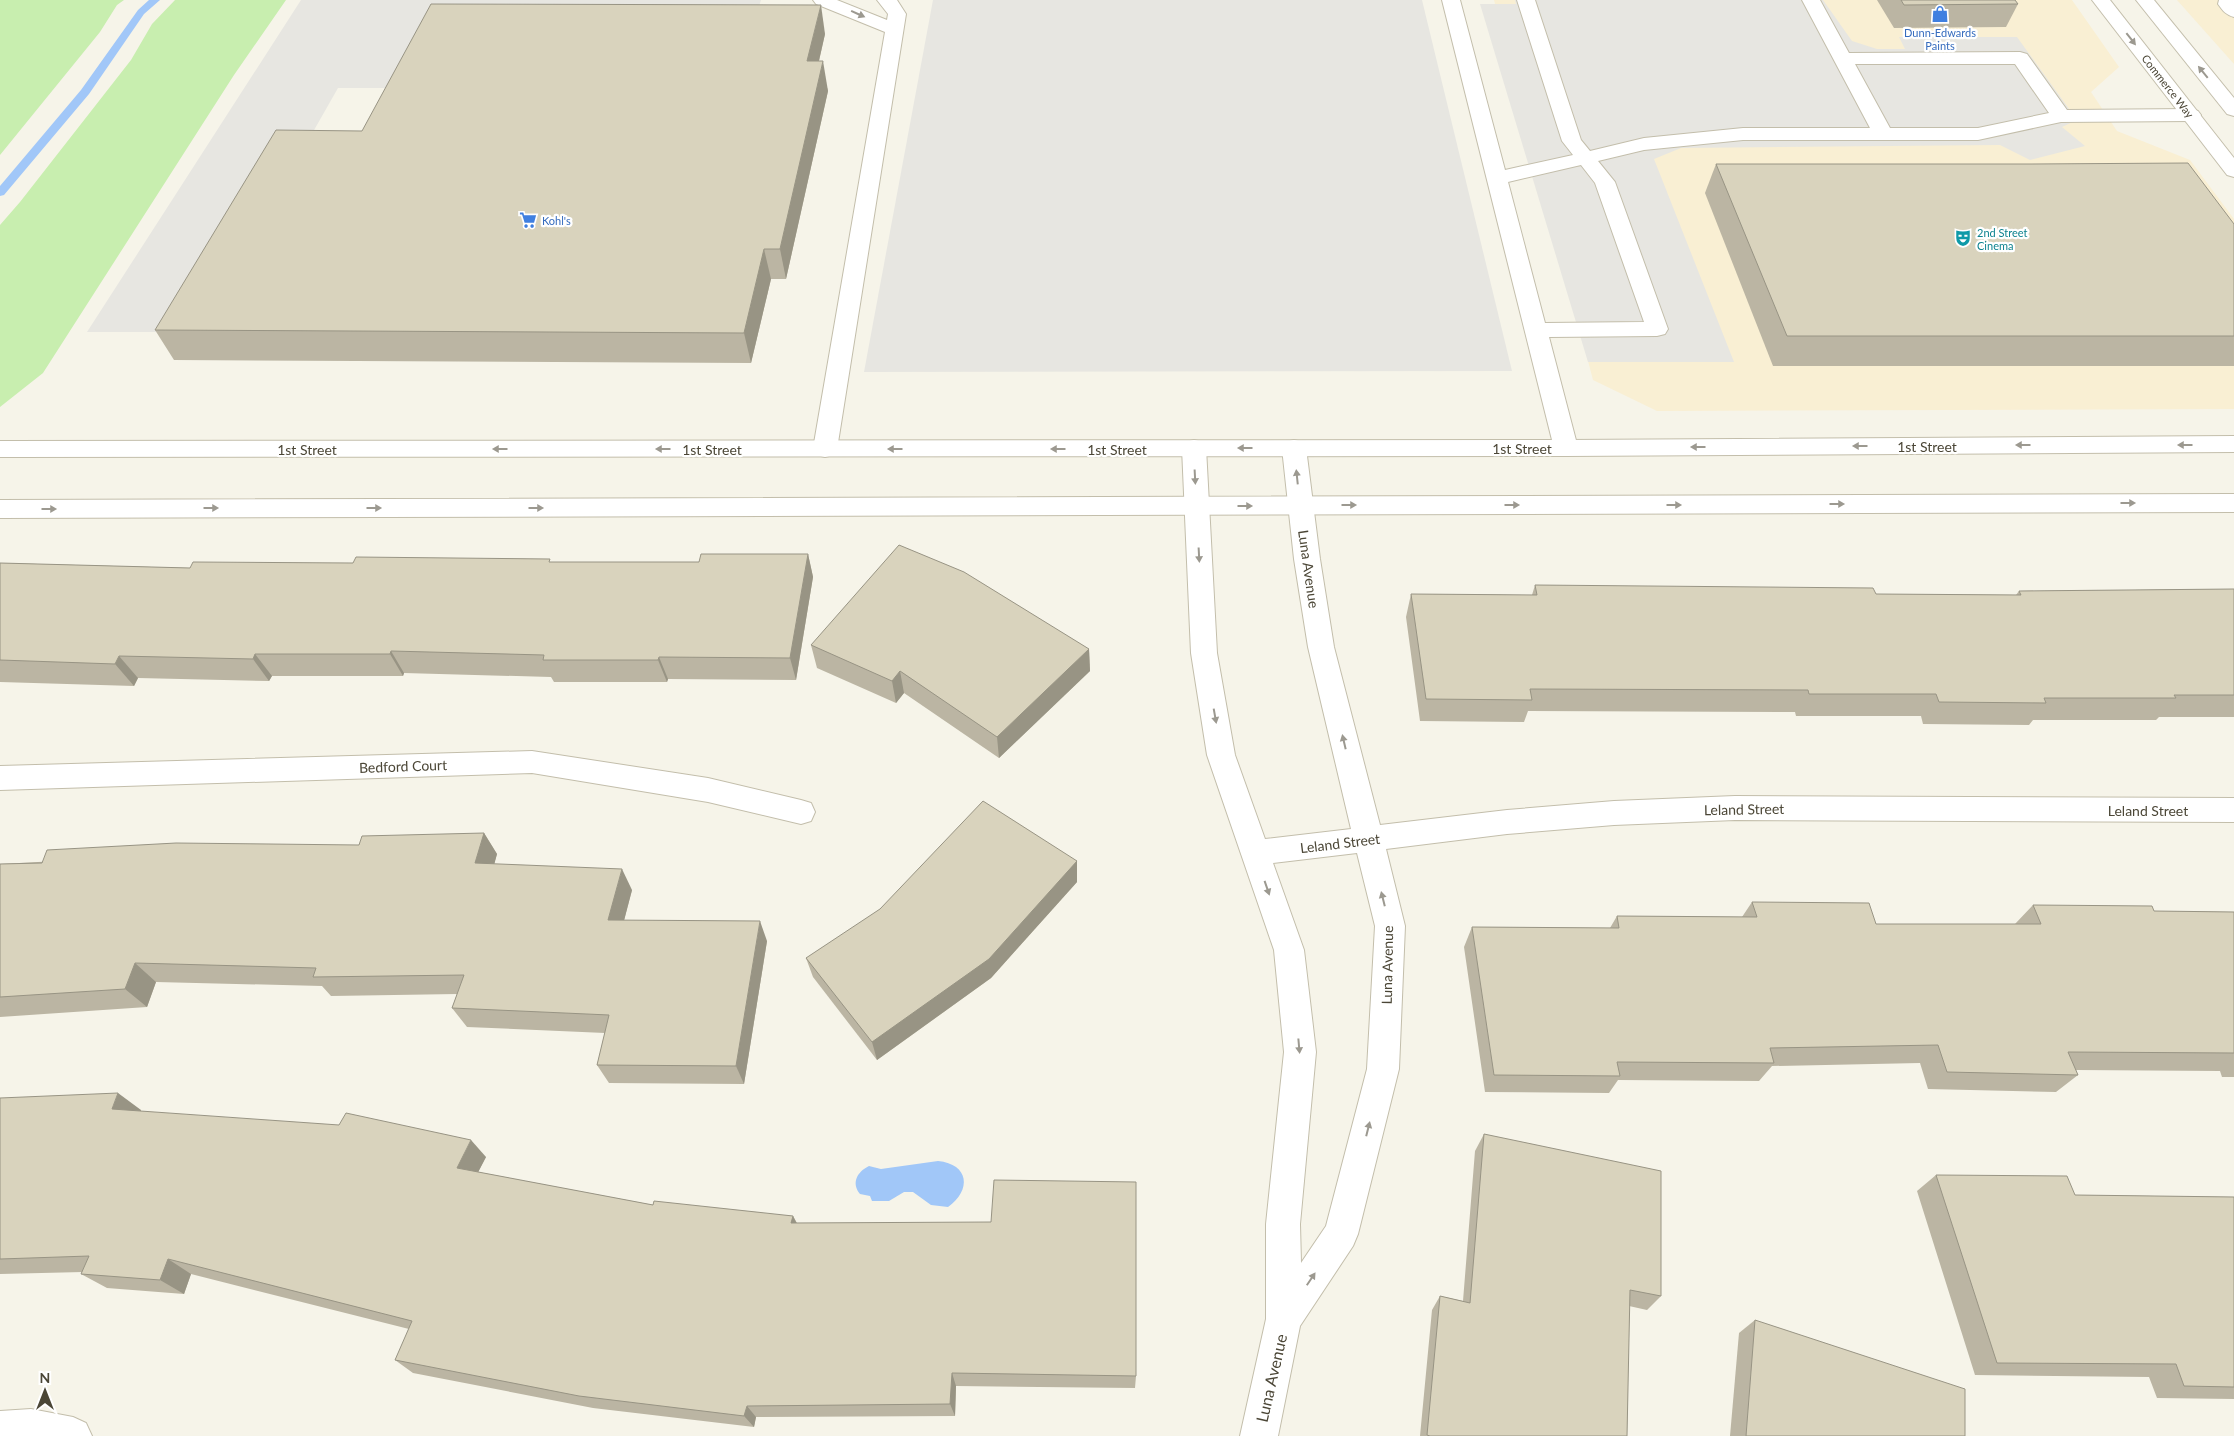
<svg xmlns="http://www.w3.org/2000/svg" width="2234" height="1436" font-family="Lato,sans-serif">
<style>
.commercial{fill:#f9efd3}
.green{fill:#c8eeaf}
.parking{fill:#e7e6e1}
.water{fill:#a1c7f8}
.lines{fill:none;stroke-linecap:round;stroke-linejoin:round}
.stream{fill:#a1c7f8;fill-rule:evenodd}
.service-casing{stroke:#c3beab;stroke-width:2}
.minor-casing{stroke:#c3beab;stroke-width:2}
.tertiary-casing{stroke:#c3beab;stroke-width:2}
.service{fill:#fff;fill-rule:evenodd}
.minor{fill:#fff;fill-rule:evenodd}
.tertiary{fill:#fff;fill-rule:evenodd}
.wall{fill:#bbb5a3}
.shaded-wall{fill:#989484}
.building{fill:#d9d3bd;stroke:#989484}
.oneway{fill:#9c9990}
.labels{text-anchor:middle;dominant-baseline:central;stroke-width:4.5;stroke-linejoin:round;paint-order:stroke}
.far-shop-label{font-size:11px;fill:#366cbe;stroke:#fff}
.far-street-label{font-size:11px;fill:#4b4636;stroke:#fff}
.far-culture-label{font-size:11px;fill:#0d838f;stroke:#fff;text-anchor:start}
.street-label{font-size:14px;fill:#4b4636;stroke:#fff}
.near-street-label{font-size:16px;fill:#4b4636;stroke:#fff}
</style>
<rect width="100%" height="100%" fill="#f6f4e9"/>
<g class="commercial">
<polygon points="1494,0 2072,0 2119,67 2091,92 2117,131 2190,160 2234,219 2234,409 1657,411 1593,380"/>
<polygon points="2177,0 2234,0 2234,64"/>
</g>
<g class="green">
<polygon points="0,0 124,0 117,5 100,32 0,155"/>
<polygon points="175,0 286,0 234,75 43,373 0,407 0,225 20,202 131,60 152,24"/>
</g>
<g class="parking">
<polygon points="301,0 761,0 752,29 414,88 338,88 297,160 191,332 87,332"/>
<polygon points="933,0 1422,0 1512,371 864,372"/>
<polygon points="1515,0 1823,0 1852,41 1877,49 1905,49 1899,37 2017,37 2077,120 2062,127 2085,146 2030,160 2000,145 1681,148 1654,159 1734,362 1588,362 1480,4 1516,4"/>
</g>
<path class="water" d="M938,1161C969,1164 972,1190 948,1207L931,1205L913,1192H904L889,1201H872L870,1196L860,1194C851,1183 857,1172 869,1166L881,1169Z"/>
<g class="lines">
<polygon class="stream" points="149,0 160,0 144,14 89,94 4,195 0,196 0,186 81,90 138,10"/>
<g class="service-casing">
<g id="service">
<polygon points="813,0 837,0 887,20 888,14 877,0 897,0 906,14 837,449 833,455 825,457 817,455 813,449 885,32 816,4"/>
<path d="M1442,0H1460L1505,170L1573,155L1562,141L1517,0H1535L1581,140L1590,151L1644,138L1743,128H1870L1802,0H1820L1849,53L2020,52L2027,54L2067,110L2191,109L2198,111L2201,115L2198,119L2191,121L2061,122L1978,140H1743L1644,150L1598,161L1615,182L1668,329L1665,334L1657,336L1549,337L1578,448L1574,454L1566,456L1558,454L1554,448ZM1855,64H2015L2049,113L1978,128H1890ZM1581,165L1595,183L1644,322L1545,323L1508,182Z"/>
<path d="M2219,0H2234V17C2226,15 2223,11 2218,4Z"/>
</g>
</g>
<g class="minor-casing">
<g id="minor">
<path d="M1194,440L1202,442L1206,448L1217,653L1235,755L1265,839L1351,829L1308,647L1294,559L1282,448L1286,442L1294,440L1302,442L1306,448L1320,559L1334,647L1380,825L1507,810L1614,801L1735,796L2234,798V822L1735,820L1614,825L1507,834L1386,849L1405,926L1399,1069L1358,1234L1353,1246L1300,1326L1278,1436H1240L1266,1319V1224L1284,1052L1274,950L1207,755L1191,653L1182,448L1186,442ZM1357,853L1375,926L1367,1069L1326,1226L1301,1263L1300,1224L1316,1052L1304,950L1273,863Z"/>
<polygon points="532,751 708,778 801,800 811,803 815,812 811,821 801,824 708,802 532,773 0,790 0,766"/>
<polygon points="31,1409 73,1417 86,1423 92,1436 0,1436 0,1411"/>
</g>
</g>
<g class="tertiary-casing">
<g id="tertiary">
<polygon points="2092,0 2110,0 2234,158 2234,177 2227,175"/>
<polygon points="2136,0 2154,0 2234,98 2234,116 2227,114"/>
<polygon points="2234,436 2234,452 1566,456 0,457 0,441 1566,440"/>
<polygon points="2234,494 2234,512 0,518 0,500"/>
</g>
</g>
<use href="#service" class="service"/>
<use href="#minor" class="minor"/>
<use href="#tertiary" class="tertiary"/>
</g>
<g class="wall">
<polygon points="1877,0 2015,0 2018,4 2006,27 1894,28"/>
<polygon points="825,34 819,61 828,91 786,279 771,279 751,363 174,360 155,330"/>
<polygon points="1716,164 2234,224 2234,366 1773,366 1705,193"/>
<polygon points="808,554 813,577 796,680 668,679 667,682 554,682 551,677 404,673 403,676 272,676 269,681 138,678 134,686 0,682 0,563 190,568 551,562 699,562"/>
<polygon points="1535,585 1876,594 2016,595 2019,591 2234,589 2234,717 2159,717 2156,720 2033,720 2029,725 1923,724 1921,716 1796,716 1795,712 1528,711 1524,722 1420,721 1406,617 1411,594 1532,595"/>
<polygon points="811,645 1089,649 1090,671 999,758 904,693 896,703 817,668"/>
<polygon points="484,833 497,854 494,864 632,890 624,920 767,941 744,1084 609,1083 597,1065 605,1033 467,1027 452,1008 457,994 331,996 322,986 156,982 147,1007 0,1017 0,864 359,845"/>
<polygon points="1077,882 991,978 877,1060 813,977 806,958"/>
<polygon points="1752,902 1876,924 2015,924 2033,905 2154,911 2234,912 2234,1077 2222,1077 2220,1071 2076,1070 2078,1075 2056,1092 1928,1089 1920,1063 1772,1066 1759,1081 1618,1080 1609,1093 1485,1092 1464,947 1472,927 1610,928 1617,916 1742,917"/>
<polygon points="0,1098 141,1110 141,1111 486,1157 478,1172 653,1205 793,1216 797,1223 1136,1376 1135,1388 956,1386 955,1416 756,1417 754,1427 593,1408 413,1373 395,1360 409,1329 191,1274 184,1294 107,1288 81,1274 83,1272 0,1274"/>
<polygon points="1484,1134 1661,1296 1647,1310 1629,1306 1627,1436 1420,1436 1432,1310 1440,1296 1463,1301 1475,1151"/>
<polygon points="1936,1175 2075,1195 2234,1197 2234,1399 2157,1398 2149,1377 1975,1375 1917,1191"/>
<polygon points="1755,1320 1965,1436 1730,1436 1739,1333"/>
</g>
<g class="shaded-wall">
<polygon points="821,5 825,34 812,91 807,61"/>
<polygon points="823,61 828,91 786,279 780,249"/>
<polygon points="764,249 771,279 751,363 744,333"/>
<polygon points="808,554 813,577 796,680 790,658"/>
<polygon points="1089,649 1090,671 999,758 997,737"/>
<polygon points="391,651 404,673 403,676 390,654"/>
<polygon points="255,654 272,676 269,681 253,659"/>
<polygon points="119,656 138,678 134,686 115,664"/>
<polygon points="659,657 668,679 667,682 658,660"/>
<polygon points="900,671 904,693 896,703 892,681"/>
<polygon points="484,833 497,854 489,884 475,863"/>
<polygon points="1077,861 1077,882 991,978 877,1060 872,1042"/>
<polygon points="622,869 632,890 619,940 608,920"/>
<polygon points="760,921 767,941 744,1084 736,1066"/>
<polygon points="135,963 156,982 147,1007 125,989"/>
<polygon points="118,1093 141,1110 136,1126 112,1109"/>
<polygon points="471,1140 486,1157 472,1184 457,1168"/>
<polygon points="793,1216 801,1232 791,1223"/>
<polygon points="168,1259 191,1274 184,1294 160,1280"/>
<polygon points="952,1373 956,1386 955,1416 950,1404"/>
<polygon points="747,1406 756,1417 754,1427 744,1416"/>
</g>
<g class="building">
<polygon points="1901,0 2015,0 2018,4 1904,5"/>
<polygon points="431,4 821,5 807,61 823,61 780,249 764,249 744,333 155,330 276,130 362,131"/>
<polygon points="2188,163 2234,224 2234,336 1787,336 1716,164 2032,164"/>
<polygon points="899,545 964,572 1089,649 997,737 900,671 892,681 811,645"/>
<polygon points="701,554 808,554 790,658 659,657 658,660 543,660 544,655 391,651 390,654 255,654 253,659 119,656 115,664 0,660 0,563 190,568 193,562 353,563 356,557 550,559 549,562 699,562"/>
<polygon points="1535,585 1873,588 1876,594 2021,595 2019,591 2234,589 2234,695 2174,695 2176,698 2044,698 2046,703 1939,702 1936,694 1809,694 1808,690 1530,689 1532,700 1426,699 1411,594 1537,595"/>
<polygon points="983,801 1077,861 989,959 872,1042 806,958 880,909"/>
<polygon points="484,833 475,863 622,869 608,920 760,921 736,1066 597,1065 609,1015 452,1008 464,975 313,977 316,968 135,963 125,989 0,997 0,864 42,863 47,850 176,843 359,845 362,836"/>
<polygon points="1752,902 1869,903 1876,924 2041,924 2033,905 2152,906 2154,911 2234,912 2234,1053 2068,1052 2078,1075 1947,1072 1938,1045 1770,1048 1774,1063 1617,1062 1620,1076 1494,1075 1472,927 1619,928 1617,916 1757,917"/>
<polygon points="118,1093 112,1109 339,1125 346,1113 471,1140 457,1168 653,1205 654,1201 793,1216 791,1223 991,1222 994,1180 1136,1182 1136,1376 952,1373 950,1404 747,1406 744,1416 579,1396 395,1360 412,1321 168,1259 160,1280 81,1274 89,1256 0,1259 0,1098"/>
<polygon points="1484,1134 1661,1171 1661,1296 1630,1290 1627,1436 1430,1436 1427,1435 1440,1296 1470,1303"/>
<polygon points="1936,1175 2067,1176 2075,1195 2234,1197 2234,1387 2184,1386 2176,1364 1997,1363"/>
<polygon points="1755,1320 1965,1389 1965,1436 1746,1436"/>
</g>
<defs><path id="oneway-solid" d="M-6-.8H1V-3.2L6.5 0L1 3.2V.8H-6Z" transform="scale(1.25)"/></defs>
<g class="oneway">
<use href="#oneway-solid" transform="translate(858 14) rotate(24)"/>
<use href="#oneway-solid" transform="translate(2131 39) rotate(52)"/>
<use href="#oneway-solid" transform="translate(2203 72) rotate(-129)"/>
<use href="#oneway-solid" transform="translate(2023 445) rotate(180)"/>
<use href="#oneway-solid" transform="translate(2185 445) rotate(180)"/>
<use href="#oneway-solid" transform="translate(1860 446) rotate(180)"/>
<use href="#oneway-solid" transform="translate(1698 447) rotate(180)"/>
<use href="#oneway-solid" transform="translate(1245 448) rotate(180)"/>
<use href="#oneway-solid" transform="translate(500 449) rotate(180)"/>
<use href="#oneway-solid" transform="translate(663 449) rotate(180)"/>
<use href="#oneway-solid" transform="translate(895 449) rotate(180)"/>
<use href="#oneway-solid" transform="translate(1058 449) rotate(180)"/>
<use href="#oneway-solid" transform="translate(1195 477) rotate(87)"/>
<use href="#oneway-solid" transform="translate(1297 477) rotate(-96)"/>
<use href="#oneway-solid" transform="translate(2128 503)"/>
<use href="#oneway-solid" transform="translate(1837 504)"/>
<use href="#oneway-solid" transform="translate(1349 505)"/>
<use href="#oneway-solid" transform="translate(1512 505)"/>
<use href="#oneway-solid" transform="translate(1674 505)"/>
<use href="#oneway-solid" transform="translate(1245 506)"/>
<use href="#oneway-solid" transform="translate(211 508)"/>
<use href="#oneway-solid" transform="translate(374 508)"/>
<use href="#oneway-solid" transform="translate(536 508)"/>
<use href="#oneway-solid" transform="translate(49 509)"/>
<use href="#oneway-solid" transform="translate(1199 555) rotate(87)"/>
<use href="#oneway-solid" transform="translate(1215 716) rotate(80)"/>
<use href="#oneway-solid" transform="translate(1344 742) rotate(-103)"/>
<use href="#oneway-solid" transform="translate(1267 888) rotate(71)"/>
<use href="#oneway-solid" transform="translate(1383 899) rotate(-104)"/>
<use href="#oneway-solid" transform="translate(1299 1046) rotate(85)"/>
<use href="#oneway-solid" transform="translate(1368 1129) rotate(-76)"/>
<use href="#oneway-solid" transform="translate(1311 1279) rotate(-56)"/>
</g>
<defs>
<g id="shop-bare" transform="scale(1.35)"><path d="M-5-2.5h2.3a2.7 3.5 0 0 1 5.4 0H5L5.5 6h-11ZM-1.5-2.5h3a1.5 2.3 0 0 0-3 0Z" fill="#3f7fe0" stroke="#fff" stroke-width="2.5" paint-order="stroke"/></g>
<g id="supermarket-bare" transform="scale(1.35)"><path d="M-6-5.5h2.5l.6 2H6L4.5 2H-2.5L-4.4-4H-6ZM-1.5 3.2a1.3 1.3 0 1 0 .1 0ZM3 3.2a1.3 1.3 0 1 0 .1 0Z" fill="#3f7fe0" stroke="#fff" stroke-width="2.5" paint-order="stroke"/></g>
<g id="theatre-bare" transform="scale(1.35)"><path d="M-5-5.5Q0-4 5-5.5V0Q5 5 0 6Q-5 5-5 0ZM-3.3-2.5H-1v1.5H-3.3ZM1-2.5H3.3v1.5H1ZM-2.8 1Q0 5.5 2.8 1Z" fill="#0f9aa8" stroke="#fff" stroke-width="2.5" paint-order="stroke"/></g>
</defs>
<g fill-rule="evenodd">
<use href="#shop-bare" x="1940" y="14"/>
<use href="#supermarket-bare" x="528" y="220"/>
<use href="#theatre-bare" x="1963" y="238"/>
</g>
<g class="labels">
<g class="far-shop-label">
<text x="1940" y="32">Dunn-Edwards<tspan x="1940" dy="13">Paints</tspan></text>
<text x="542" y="220" text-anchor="start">Kohl's</text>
</g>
<g class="far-street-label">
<text transform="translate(2168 86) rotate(52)">Commerce Way</text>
</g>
<g class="far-culture-label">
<text x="1977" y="232">2nd Street<tspan x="1977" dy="13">Cinema</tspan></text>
</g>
<g class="street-label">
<text x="1927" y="446">1st Street</text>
<text x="1522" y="448">1st Street</text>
<text x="307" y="449">1st Street</text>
<text x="712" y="449">1st Street</text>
<text x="1117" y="449">1st Street</text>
<text transform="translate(1309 569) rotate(82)">Luna Avenue</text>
<text transform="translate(403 766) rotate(-2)">Bedford Court</text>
<text transform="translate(1744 809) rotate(-1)">Leland Street</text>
<text x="2148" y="810">Leland Street</text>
<text transform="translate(1340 843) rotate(-7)">Leland Street</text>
<text transform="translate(1387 965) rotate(-89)">Luna Avenue</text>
</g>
<g class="near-street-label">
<text transform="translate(1271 1378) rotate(-77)">Luna Avenue</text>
</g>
</g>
<g transform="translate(45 1391)" stroke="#ffffff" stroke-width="4" paint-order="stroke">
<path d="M0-4L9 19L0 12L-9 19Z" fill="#4b4636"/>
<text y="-8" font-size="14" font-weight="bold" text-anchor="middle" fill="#4b4636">N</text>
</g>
</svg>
